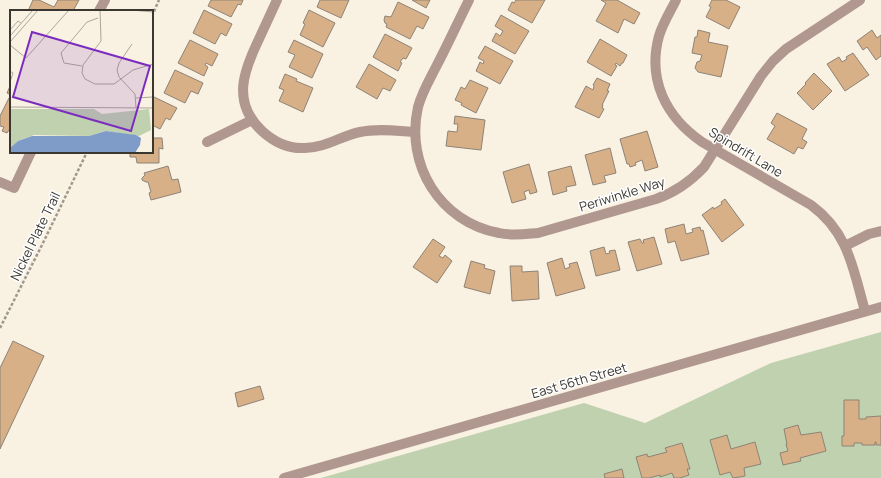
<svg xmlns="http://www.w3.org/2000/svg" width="881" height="478" font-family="Manrope,sans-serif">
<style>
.green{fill:#bfd1ae}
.building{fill:#d7b087;stroke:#8e8377}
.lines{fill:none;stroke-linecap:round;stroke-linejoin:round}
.path{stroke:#9e998e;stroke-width:2.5;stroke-dasharray:3 2;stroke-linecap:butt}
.minor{stroke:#b09790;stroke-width:10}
.labels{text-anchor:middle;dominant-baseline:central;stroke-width:3;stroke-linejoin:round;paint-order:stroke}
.street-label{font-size:13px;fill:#3a3731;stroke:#fff}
.inset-road{fill:none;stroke:#ada79b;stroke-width:1}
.view{fill:#7b2cbf;fill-opacity:0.15;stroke:#7b2cbf;stroke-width:2}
.inset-edge{fill:none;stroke:#3a3731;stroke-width:2}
</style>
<rect width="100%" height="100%" fill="#f9f1e2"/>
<polygon class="green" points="881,332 881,478 321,478 584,403 645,423 771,363"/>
<g class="building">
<polygon points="33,0 39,0 54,7 58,0 79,0 73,11 28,11"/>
<polygon points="211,0 243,0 241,5 238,4 231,17 208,6"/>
<polygon points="320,0 349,0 341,18 317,7"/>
<polygon points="412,0 430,0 426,8"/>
<polygon points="516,0 545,0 532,23 508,10 512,2 514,3"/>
<polygon points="601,0 617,0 640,13 634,24 624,19 618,33 596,21 606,3"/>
<polygon points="712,0 726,0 740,7 729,29 706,17 711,7 709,6"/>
<polygon points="398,2 429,17 423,29 417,26 410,39 386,27 387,24 385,23 384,20 385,16 391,17"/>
<polygon points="204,10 232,24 226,36 221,33 215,44 193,33"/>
<polygon points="309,10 335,23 323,47 300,35 305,24 303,23"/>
<polygon points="501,15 529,31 515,54 492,41 496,33 500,36 503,31 495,26"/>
<polygon points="698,30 710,33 708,42 728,46 721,77 698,72 695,68 697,62 700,61 702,55 692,53 695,37 697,37"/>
<polygon points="872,30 877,38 881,35 881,56 876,60 867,47 863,50 857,41"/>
<polygon points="385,34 412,48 406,59 403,58 400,62 402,63 398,71 373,57"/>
<polygon points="600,39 627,55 623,63 622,63 620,66 616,63 615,65 617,66 611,76 587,62"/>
<polygon points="190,40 218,54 212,66 206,63 205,65 208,67 204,76 178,63"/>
<polygon points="294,40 323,54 312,78 289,67 295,55 288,52"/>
<polygon points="485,46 513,61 500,84 476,71 480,62 483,64 484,61 478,58"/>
<polygon points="853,53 869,75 845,91 827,64 839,57 842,62 847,59 846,57"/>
<polygon points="369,64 396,80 390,91 383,88 377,99 356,87"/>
<polygon points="175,70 203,83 198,94 191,91 185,103 164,93"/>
<polygon points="814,73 832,91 813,110 797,93 806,84 805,83"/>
<polygon points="285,74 297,79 296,81 313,88 303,112 279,101 284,90 279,88"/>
<polygon points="597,78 610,84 607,91 609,91 602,105 603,105 602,108 604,109 599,118 575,107 586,86 593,90 594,86 593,85"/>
<polygon points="470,80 488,88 476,113 461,105 462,103 455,100 461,87 465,89"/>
<polygon points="11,84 11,95 7,93"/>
<polygon points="152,96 177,108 170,120 166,118 160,129 152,125"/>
<polygon points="11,97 11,131 9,130 7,133 2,131 4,127 0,126 0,116 9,98 10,98"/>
<polygon points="777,113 807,129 802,139 807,142 803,149 798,147 794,154 767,139 775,126 771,123"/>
<polygon points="455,116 485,120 481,150 446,146 448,131 457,132 458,124 454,124"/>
<polygon points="647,131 658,167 645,171 642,160 635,163 636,165 630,167 629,164 627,164 620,139"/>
<polygon points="152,138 162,138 163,149 159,148 159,163 137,163 136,157 130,157 130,152 152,152"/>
<polygon points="610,148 616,173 604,176 606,182 593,185 585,155"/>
<polygon points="529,164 537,192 530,194 529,190 524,192 526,199 512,203 503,172"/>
<polygon points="168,166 172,180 178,179 181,192 151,200 149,193 151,192 148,182 146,182 142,180 142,178 145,175 144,173"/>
<polygon points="571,166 576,185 566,187 567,191 553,195 548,172"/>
<polygon points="725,199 744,225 722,242 702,215 713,207 714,209 722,204 721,202"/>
<polygon points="684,224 686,234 693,232 692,229 700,227 701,231 703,230 709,254 681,261 675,241 668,243 665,229"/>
<polygon points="654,237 662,264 637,271 628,242 640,239 642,243 644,243 643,240"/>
<polygon points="433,239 445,247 439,256 443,258 445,255 452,261 437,283 413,267"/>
<polygon points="604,247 606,254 610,253 609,251 615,250 620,270 596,276 590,251"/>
<polygon points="562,258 565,269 570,267 569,264 577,262 585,288 556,296 547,263"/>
<polygon points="471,261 485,265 484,268 495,271 490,294 464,287"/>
<polygon points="510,266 522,266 522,272 538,271 539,299 512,301"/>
<polygon points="13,341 44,356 0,449 0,368"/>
<polygon points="260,386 264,399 238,407 235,393"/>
<polygon points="844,400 859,400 859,419 866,419 866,417 881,416 881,445 876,445 876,442 875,442 875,445 862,445 862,443 854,443 854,446 842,446 842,436 844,436"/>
<polygon points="798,425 801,435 821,432 826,451 800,458 801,461 783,465 780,453 788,451 786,444 787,444 784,429"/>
<polygon points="727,435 731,449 755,442 761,464 744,468 745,476 733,478 730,472 720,475 710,440"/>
<polygon points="682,443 690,469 687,469 689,475 680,478 674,478 672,473 660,477 660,475 649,478 642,478 636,457 647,454 648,457 667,452 665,448"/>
<polygon points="622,469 624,478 605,478 604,474"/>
</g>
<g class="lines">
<g class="path">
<polyline points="152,16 159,0"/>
<polyline points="0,328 43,243 87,152"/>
</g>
<g class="minor">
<path d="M277,0C271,13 265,26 259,39C244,70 231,102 262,131C274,142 289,149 305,148C325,148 341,136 360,132C378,128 398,131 415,132"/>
<path d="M469,0C458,22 448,44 437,65C430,79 422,92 418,107C405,165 440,222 499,233C512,236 525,234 538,233L656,199C676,192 690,182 704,167L761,76L773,61L786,49L860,0"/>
<path d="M676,0C670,12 663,23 659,36C647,80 666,117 702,142L811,205C849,233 853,269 865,311"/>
<polyline points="99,11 105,0"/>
<polyline points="207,142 252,120"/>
<polyline points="0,182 14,188 31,152"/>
<polyline points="845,246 869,234 881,231"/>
<polyline points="284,478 881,307"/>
</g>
</g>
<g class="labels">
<g class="street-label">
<text transform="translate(746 152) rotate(31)">Spindrift Lane</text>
<text transform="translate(622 194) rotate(-17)">Periwinkle Way</text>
<text transform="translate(35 236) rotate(-64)">Nickel Plate Trail</text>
<text transform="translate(579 380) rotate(-16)">East 56th Street</text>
</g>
</g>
<g transform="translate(10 10)">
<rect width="143" height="143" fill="#f9f1e2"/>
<path d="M0,99H84L92,104L139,99L141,120L129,126L96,121L79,126L24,125L8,131L0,138Z" fill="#bfd1ae"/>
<path d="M96,121L126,125L131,128L130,135L125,143H0V138L8,131L22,126H79Z" fill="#7f9cc8"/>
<path class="inset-road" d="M90,0L91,31L73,55L72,63L75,69L85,74H104L123,60L143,54M122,0L143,2M0,20L8,11L11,13M0,26L23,0M0,32L28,0M122,34L109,53L107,60L109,67L125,84L126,98M0,35L16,48L59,0M72,56L54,53L51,43L77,12L88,8M0,61L3,63L0,72M126,88L143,87M0,97L143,98"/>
<path class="view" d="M22,22L140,56L121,121L3,87Z"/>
<rect width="143" height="143" class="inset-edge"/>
</g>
</svg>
